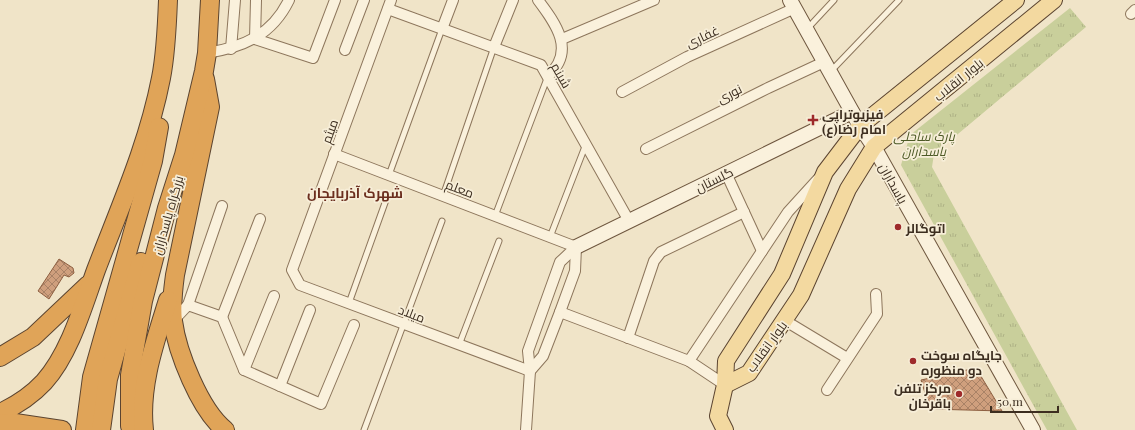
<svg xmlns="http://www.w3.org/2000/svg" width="1135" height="430" font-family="'Playfair Display',Cairo,serif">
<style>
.park{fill:url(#park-tufts)}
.building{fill:url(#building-cross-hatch);stroke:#8d5f41}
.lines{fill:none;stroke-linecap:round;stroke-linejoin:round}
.lane-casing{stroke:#8d765c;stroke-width:7}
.street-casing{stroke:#8d765c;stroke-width:12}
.secondary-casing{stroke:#6f573f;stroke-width:16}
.primary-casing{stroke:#5b4430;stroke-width:18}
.highway-casing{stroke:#5b4430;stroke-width:20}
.lane{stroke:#faf1dc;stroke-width:5}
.street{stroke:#faf1dc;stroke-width:10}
.secondary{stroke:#faf1dc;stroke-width:14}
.primary{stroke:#f3d9a0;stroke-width:16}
.highway{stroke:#e0a458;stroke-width:18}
.poi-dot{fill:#9e2a2b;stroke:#f7eed8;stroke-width:1.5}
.labels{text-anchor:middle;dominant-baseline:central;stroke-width:3.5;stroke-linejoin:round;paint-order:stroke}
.street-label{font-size:13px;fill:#3d2e20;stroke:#f7eed8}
.poi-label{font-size:13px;font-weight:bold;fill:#3d2e20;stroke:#f7eed8;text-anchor:start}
.park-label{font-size:13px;font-style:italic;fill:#4d5a26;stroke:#f7eed8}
.neighbourhood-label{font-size:14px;font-weight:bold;fill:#6b2e1e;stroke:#f7eed8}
</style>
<defs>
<pattern id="park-tufts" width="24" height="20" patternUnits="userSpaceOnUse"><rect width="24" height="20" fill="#c9cf9b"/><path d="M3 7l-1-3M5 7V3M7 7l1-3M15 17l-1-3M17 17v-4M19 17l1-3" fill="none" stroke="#aeb285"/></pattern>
<pattern id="building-cross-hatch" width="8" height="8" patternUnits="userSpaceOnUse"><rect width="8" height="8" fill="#cf9f7d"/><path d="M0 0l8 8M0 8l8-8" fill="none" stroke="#a98266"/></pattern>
</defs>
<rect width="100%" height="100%" fill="#f0e4c8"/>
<polygon class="park" points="1070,8 1086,27 934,154 932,167 1077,430 1047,430 901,165 910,135"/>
<g class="building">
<polygon points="59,259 73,268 74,273 69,277 64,275 49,299 38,291"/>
<polygon points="976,368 1002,411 930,409 921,380"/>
</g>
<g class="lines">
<g class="lane-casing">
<g id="lane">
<polyline points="807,29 834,0"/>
<polyline points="831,71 899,0"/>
<polyline points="389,175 442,29"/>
<polyline points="443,196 494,47"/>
<polyline points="495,216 548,76"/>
<polyline points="550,237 586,144"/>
<polyline points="349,303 386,200"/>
<polyline points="459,345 499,241"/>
<polyline points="364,430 442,221"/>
</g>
</g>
<g class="street-casing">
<g id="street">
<polyline points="256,0 255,39 313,58 335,0"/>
<polyline points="391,0 292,270 300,285 530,371"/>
<path d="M538,0C556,24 576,51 548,76"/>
<polyline points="388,9 541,65 629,221"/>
<polyline points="1131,14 1135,10"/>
<polyline points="442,29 453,0"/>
<polyline points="562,39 654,0"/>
<polyline points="494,47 513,0"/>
<polyline points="231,49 235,0"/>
<polyline points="345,50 364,0"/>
<path d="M207,53C244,47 272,35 289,0"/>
<polyline points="622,92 687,57 795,8"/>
<polyline points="646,149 768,88 824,62"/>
<polyline points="334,154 576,247"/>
<polyline points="726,173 762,251"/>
<polyline points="188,305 222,206"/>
<polyline points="560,312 689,361 725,385"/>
<polyline points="222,317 260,219"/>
<polyline points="784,320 847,358"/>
<polyline points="173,321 188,305 222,317 244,370 321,404 354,325"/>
<polyline points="628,338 654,261 661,252 744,212"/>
<polyline points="689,361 788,212 818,179"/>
<polyline points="244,370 274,296"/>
<polyline points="530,371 543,356 560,312 575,271 576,247"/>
<polyline points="280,386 310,310"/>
<polyline points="827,390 877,314 876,294"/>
<polyline points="526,430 530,371 528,351 560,262 576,247"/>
</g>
</g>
<g class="secondary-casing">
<g id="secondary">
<polyline points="790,0 860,126 874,147 1033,430"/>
<polyline points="576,247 852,112"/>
</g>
</g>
<g class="primary-casing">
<g id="primary">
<polyline points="725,385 749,373 801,295 848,189 874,147 1054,0"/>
<polyline points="725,430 718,416 725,385 726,361 782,274 825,172 860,126 1016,0"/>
</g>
</g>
<g class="highway-casing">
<g id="highway">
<path d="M205,79L210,107L175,275C173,290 171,305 173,321C177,352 200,410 225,430"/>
<polyline points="0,357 33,337 88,285"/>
<path d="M0,413C17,405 31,396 44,382C70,353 83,306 96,270C120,207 148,145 161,78C166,53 167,26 168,0"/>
<polyline points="0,424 15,423 62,430"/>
<polyline points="85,430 92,377 153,161 159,127"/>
<polyline points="101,430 108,379 141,262"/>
<polyline points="132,430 130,426 130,375 143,301 167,208 184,155 204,71 207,53 210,0"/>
<path d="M144,430C139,386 155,342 168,300"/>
</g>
</g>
<use href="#lane" class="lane"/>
<use href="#street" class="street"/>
<use href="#secondary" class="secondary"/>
<use href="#primary" class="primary"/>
<use href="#highway" class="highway"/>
</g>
<g class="poi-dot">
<path d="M811 114h4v4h4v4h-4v4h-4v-4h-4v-4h4z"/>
<circle cx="898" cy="227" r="4"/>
<circle cx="913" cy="361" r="4"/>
<circle cx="959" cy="394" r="4"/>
</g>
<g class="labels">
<g class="street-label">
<text transform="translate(702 36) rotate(-25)">غفاری</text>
<text transform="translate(562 75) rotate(60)">شبنم</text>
<text transform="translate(958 79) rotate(-39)">بلوار انقلاب</text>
<text transform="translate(729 93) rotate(-27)">نوری</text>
<text transform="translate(329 131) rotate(-70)">میثم</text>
<text transform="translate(714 179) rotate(-26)">گلستان</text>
<text transform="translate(894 183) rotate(61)">پاسداران</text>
<text transform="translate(460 188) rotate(21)">معلم</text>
<text transform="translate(167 215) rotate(-74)">بزرگراه پاسداران</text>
<text transform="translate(412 313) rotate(21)">میلاد</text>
<text transform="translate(766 346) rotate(-54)">بلوار انقلاب</text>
</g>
<g class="poi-label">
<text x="822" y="113">فیزیوتراپی<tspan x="822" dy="15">امام رضا(ع)</tspan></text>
<text x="906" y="227">اتوگالر</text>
<text x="921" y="354">جایگاه سوخت<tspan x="921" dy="15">دو منظوره</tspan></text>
<text x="951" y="387" text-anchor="end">مرکز تلفن<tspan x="951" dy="15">باقرخان</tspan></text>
</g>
<g class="park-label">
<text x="924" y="135">پارک ساحلی<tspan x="924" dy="15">پاسداران</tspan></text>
</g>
<g class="neighbourhood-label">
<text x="355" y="192">شهرک آذربایجان</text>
</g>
</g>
<path d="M991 406v6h67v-6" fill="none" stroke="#3d2e20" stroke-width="2"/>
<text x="997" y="406" font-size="12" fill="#3d2e20" stroke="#f7eed8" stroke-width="3" paint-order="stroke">50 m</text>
</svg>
